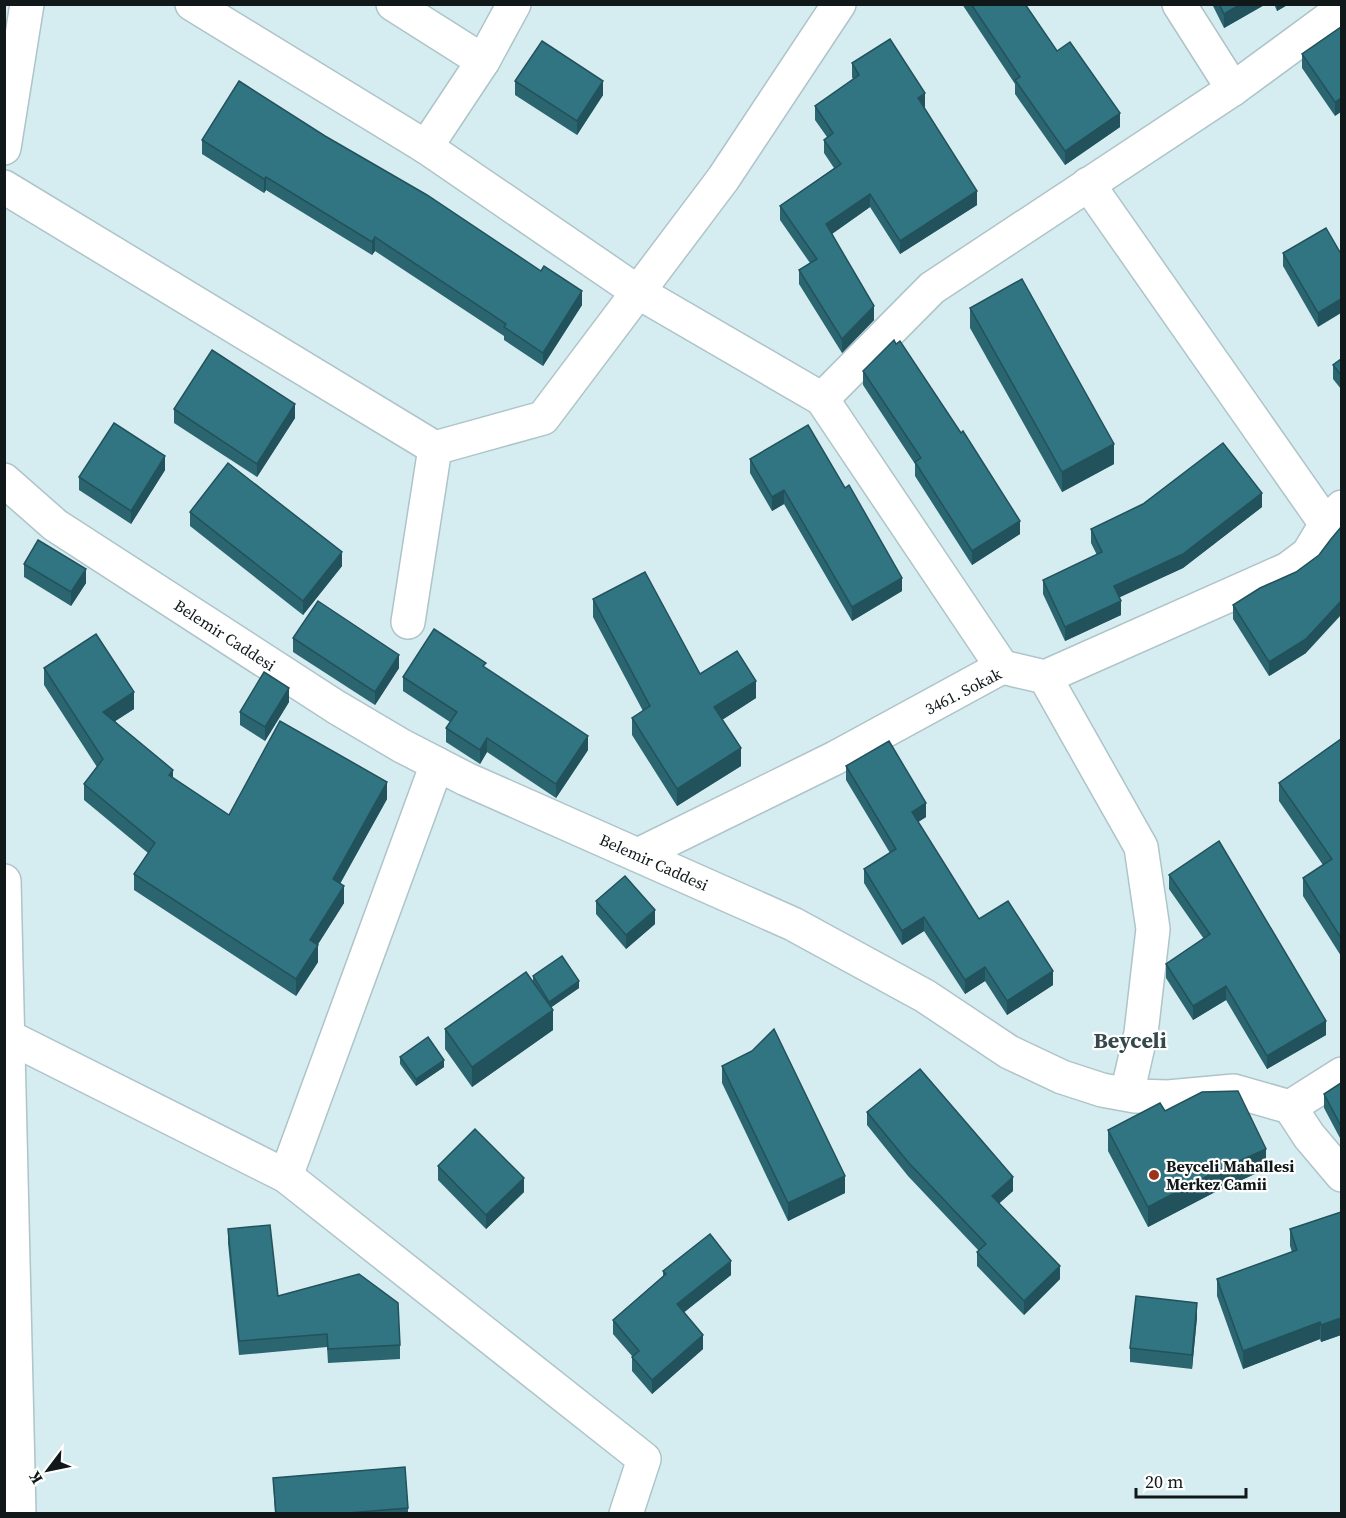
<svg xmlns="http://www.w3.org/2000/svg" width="1346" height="1518" font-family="'Source Serif 4',serif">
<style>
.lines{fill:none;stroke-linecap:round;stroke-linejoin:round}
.street-casing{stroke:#aec4c9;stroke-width:36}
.secondary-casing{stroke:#aec4c9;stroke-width:36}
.street{stroke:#fff;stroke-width:33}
.secondary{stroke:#fff;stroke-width:33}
.wall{fill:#2a6570}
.shaded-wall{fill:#22525b}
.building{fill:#317582;stroke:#22525b;stroke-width:1.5}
.poi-dot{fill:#9c3419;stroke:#fff;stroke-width:2}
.labels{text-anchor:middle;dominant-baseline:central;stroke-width:4.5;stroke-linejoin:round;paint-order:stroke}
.street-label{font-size:16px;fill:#10181a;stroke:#fff}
.poi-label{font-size:16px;font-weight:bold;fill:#10181a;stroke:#fff;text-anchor:start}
.district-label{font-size:22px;font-weight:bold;fill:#35484c;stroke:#fff}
</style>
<rect width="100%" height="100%" fill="#d5ecf1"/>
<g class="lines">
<g class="street-casing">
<g id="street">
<polyline points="192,4 426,147 638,292 822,399 1002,667"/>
<polyline points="393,4 483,61"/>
<polyline points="1179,4 1233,89"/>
<polyline points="426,147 483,61 514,4"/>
<polyline points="1088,184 1326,524"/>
<polyline points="4,187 435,448 408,622"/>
<polyline points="822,399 932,288 1233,89 1342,9"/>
<polyline points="435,448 543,418 723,179 839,4"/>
<polyline points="1045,677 1141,847 1153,929 1141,1033 1127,1094"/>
<polyline points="638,855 835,758 1002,667 1045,677 1288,569 1308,554 1326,524 1342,507"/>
<polyline points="9,1037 286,1176 644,1459 626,1514"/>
<polyline points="1290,1107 1309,1136 1342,1175"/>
<polyline points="286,1176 437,764"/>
</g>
</g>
<g class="secondary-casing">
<g id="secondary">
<polyline points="4,148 27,4"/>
<polyline points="4,480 55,525 336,707 402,746 466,779 793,924 925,996 1009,1052 1062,1077 1102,1090 1135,1096 1168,1097 1234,1091 1290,1107 1342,1074"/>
<polyline points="4,881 19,1514"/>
</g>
</g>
<use href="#street" class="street"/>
<use href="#secondary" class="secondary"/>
</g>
<g class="wall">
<polygon points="962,4 1025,4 1057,51 1120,127 1065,165 1015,94 1015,84"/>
<polygon points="1212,4 1266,4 1224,28"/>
<polygon points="1274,4 1289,4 1277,11"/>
<polygon points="1341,27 1335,116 1302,68 1302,54"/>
<polygon points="852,63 925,107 924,108 977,205 900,254 870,207 832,234 874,320 842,353 799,284 799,270 810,263 780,220 780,206 834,168 824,153 824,140 827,137 815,120 815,106 853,79 852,77"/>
<polygon points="515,81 603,95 577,135 515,95"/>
<polygon points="202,140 582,305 543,366 504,340 504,336 375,251 372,255 266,190 264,193 202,154"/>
<polygon points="1326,228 1318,327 1283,266 1283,253"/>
<polygon points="970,308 1114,464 1062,492 970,328"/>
<polygon points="1341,359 1341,389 1333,379 1333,365"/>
<polygon points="863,371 1020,534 972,565 915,476 915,464 863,385"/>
<polygon points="174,409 295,418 257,477 174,423"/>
<polygon points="750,459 902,591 852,621 784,504 772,511 750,473"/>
<polygon points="165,470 131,524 79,490 79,477"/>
<polygon points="1262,507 1183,568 1119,597 1121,615 1065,641 1043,594 1043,580 1097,555 1091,543 1091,529"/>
<polygon points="190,512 342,566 303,615 190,526"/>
<polygon points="24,564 86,583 71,606 24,577"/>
<polygon points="593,599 700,674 756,698 722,720 741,766 677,806 632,735 632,718 643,711 593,617"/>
<polygon points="1233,605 1306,653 1269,676 1233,619"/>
<polygon points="293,638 399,668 375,705 293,652"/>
<polygon points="44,668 134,709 115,721 173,778 229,815 387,799 340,884 344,903 318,944 318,962 296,996 134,890 134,874 148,853 84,800 84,784 97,767 44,685"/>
<polygon points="486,668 588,750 556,798 487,752 480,764 446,742 446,728 450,722 403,691 403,677"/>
<polygon points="289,702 265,741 240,725 240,712"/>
<polygon points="1341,739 1341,956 1303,896 1303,878 1323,865 1279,801 1279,783"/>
<polygon points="846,766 926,817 918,822 979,919 1053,985 1007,1015 985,981 965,994 924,931 902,945 864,883 864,869 890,853 846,780"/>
<polygon points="1169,875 1326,1035 1267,1069 1226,1000 1193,1020 1166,978 1166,964 1204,939 1169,889"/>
<polygon points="596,901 655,924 626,949 596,914"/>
<polygon points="533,976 579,988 551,1007 553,1030 472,1087 445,1049 445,1029 533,981"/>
<polygon points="752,1051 845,1193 788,1221 722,1083 722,1066"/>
<polygon points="400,1057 444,1067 416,1086 400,1064"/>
<polygon points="1341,1083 1341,1140 1324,1108 1324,1094"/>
<polygon points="1165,1111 1266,1169 1217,1191 1148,1227 1108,1151 1108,1130"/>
<polygon points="867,1112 1013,1191 999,1203 1060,1279 1024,1315 977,1266 977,1252 979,1251 908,1176 867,1125"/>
<polygon points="438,1166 524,1192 486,1229 438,1180"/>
<polygon points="1341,1212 1341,1335 1321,1342 1320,1339 1243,1369 1217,1296 1217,1279 1292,1252 1290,1246 1290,1229"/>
<polygon points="228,1229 278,1296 400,1345 400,1359 328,1363 327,1347 239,1355 228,1243"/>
<polygon points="663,1271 731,1275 684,1312 703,1349 652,1394 632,1371 632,1356 613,1334 613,1320 663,1276"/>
<polygon points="1197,1317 1192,1369 1130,1362 1130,1348"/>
<polygon points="273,1478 408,1508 408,1514 275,1514"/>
</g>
<g class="shaded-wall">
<polygon points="1241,4 1266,4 1224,28 1224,14"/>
<polygon points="1277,4 1289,4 1277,11"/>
<polygon points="603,81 603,95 577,135 577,121"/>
<polygon points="925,93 925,107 918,112 918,98"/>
<polygon points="1341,98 1341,112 1335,116 1335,102"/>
<polygon points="1120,113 1120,127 1065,165 1065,151"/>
<polygon points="266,177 266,190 264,193 264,179"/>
<polygon points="977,191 977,205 900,254 900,241"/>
<polygon points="870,194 870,207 826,238 826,224"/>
<polygon points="375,237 375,251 372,255 372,242"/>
<polygon points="582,291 582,305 543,366 543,353"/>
<polygon points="1341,299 1341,313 1318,327 1318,313"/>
<polygon points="874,306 874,320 842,353 842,339"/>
<polygon points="295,404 295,418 257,477 257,464"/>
<polygon points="1114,444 1114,464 1062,492 1062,472"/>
<polygon points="165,456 165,470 131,524 131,511"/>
<polygon points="784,490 784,504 772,511 772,497"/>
<polygon points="1262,493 1262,507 1183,568 1114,600 1114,586"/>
<polygon points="1020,521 1020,534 972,565 972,551"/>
<polygon points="342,552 342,566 303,615 303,601"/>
<polygon points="86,569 86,583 71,606 71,592"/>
<polygon points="902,578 902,591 852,621 852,607"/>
<polygon points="1121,601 1121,615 1065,641 1065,627"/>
<polygon points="1341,601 1341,615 1306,653 1269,676 1269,662"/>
<polygon points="399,655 399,668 375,705 375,692"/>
<polygon points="756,681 756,698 714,725 714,707"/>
<polygon points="289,688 289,702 265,741 265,727"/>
<polygon points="134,692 134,709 103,729 103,712"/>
<polygon points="588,736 588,750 556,798 556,784"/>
<polygon points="487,738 487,752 480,764 480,750"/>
<polygon points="741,748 741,766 677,806 677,789"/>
<polygon points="173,770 173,787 169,775"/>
<polygon points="387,782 387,799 333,896 333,879"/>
<polygon points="926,803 926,817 912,826 912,812"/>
<polygon points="344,886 344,903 310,957 310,940"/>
<polygon points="655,910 655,924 626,949 626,935"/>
<polygon points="924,917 924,931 902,945 902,931"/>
<polygon points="318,945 318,962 296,996 296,979"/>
<polygon points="985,967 985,981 965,994 965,980"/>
<polygon points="1053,971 1053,985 1007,1015 1007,1001"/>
<polygon points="579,981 579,988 549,1009 549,1002"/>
<polygon points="1226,986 1226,1000 1193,1020 1193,1006"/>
<polygon points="553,1010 553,1030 472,1087 472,1067"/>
<polygon points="1326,1021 1326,1035 1267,1069 1267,1056"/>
<polygon points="444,1060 444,1067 416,1086 416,1079"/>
<polygon points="1266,1149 1266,1169 1217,1191 1148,1227 1148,1207 1217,1171"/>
<polygon points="845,1176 845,1193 788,1221 788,1203"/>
<polygon points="1013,1177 1013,1191 992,1210 992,1196"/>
<polygon points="524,1178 524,1192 486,1229 486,1215"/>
<polygon points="731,1261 731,1275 677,1318 677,1304"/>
<polygon points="1060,1266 1060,1279 1024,1315 1024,1301"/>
<polygon points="1197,1303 1197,1317 1192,1369 1192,1355"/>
<polygon points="1341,1318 1341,1335 1321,1342 1321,1325"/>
<polygon points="1320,1322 1320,1339 1243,1369 1243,1351"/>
<polygon points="703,1335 703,1349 652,1394 652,1380"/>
</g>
<g class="building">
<polygon points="971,4 1025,4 1057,51 1070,42 1120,113 1065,151 1015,80 1020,77"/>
<polygon points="1219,4 1241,4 1224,14"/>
<polygon points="1341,27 1341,98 1335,102 1302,54"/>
<polygon points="890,39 925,93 918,98 977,191 900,241 870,194 826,224 874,306 842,339 799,270 817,259 780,206 841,164 824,140 833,133 815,106 859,75 852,63"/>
<polygon points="542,41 603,81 577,121 515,81"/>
<polygon points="239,81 325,136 427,195 541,271 544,266 582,291 543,353 504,327 506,324 375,237 372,242 266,177 264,179 202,140"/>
<polygon points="1326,228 1341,254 1341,299 1318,313 1283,253"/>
<polygon points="1022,279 1114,444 1062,472 970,308"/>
<polygon points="894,340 896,344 900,341 961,433 963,431 1020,521 972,551 915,462 921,458 863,371"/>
<polygon points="212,350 295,404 257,464 174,409"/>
<polygon points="1341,359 1341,375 1333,365"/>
<polygon points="114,423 165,456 131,511 79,477"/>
<polygon points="808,425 845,488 849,485 902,578 852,607 784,490 772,497 750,459"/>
<polygon points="1223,443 1262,493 1183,554 1114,586 1121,601 1065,627 1043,580 1102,552 1091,529 1143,504"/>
<polygon points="228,463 342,552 303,601 190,512"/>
<polygon points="1341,527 1341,601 1306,639 1269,662 1233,605 1260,588 1296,572 1319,555 1331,539"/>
<polygon points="38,540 86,569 71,592 24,564"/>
<polygon points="645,572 700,674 737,651 756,681 714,707 741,748 677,789 632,718 650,706 593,599"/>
<polygon points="318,601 399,655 375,692 293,638"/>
<polygon points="434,629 486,663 483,666 588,736 556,784 487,738 480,750 446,728 457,712 403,677"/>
<polygon points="96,634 134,692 103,712 173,770 169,775 229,815 280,721 387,782 333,879 344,886 310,940 318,945 296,979 134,874 155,843 84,784 103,759 44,668"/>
<polygon points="264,672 289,688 265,727 240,712"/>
<polygon points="1341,739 1341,938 1303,878 1332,859 1279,783"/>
<polygon points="889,741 926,803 912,812 979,919 1008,901 1053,971 1007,1001 985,967 965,980 924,917 902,931 864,869 896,849 846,766"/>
<polygon points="1219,841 1326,1021 1267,1056 1226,986 1193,1006 1166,964 1210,934 1169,875"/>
<polygon points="625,876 655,910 626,935 596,901"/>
<polygon points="562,956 579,981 549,1002 533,976"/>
<polygon points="526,972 553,1010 472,1067 445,1029"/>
<polygon points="774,1029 845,1176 788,1203 722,1066 752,1051"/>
<polygon points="428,1037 444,1060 416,1079 400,1057"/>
<polygon points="920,1069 1013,1177 992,1196 1060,1266 1024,1301 977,1252 986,1244 908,1162 867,1112"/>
<polygon points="1341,1083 1341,1126 1324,1094"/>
<polygon points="1238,1091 1266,1149 1217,1171 1148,1207 1108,1130 1160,1103 1165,1111 1202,1092"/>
<polygon points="475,1129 524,1178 486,1215 438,1166"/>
<polygon points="1341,1212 1341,1318 1321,1325 1320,1322 1243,1351 1217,1279 1297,1250 1290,1229"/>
<polygon points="270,1225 278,1296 359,1274 398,1303 400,1345 328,1349 327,1334 239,1341 228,1229"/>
<polygon points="710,1234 731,1261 677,1304 703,1335 652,1380 632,1357 639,1351 613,1320 666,1274 663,1271"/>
<polygon points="1136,1296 1197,1303 1192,1355 1130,1348"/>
<polygon points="405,1467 408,1508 335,1514 276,1514 273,1478"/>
</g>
<circle class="poi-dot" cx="1154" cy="1175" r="6"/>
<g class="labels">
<g class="street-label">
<text transform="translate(225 635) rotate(33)">Belemir Caddesi</text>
<text transform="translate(963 691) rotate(-27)">3461. Sokak</text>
<text transform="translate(654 862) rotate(24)">Belemir Caddesi</text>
</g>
<g class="poi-label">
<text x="1166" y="1166">Beyceli Mahallesi<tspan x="1166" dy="18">Merkez Camii</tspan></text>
</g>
<g class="district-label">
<text x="1130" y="1040">Beyceli</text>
</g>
</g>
<rect width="1346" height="1518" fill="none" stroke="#10181a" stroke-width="12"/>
<g transform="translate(48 1470) rotate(238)" stroke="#ffffff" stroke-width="4.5" paint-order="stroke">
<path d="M0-4.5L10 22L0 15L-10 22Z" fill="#10181a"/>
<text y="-9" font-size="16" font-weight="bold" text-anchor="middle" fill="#10181a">K</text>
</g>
<path d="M1136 1488v9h110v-9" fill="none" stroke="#10181a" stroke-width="3"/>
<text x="1145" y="1488" font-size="18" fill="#10181a" stroke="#ffffff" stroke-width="4.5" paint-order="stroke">20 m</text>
</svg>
